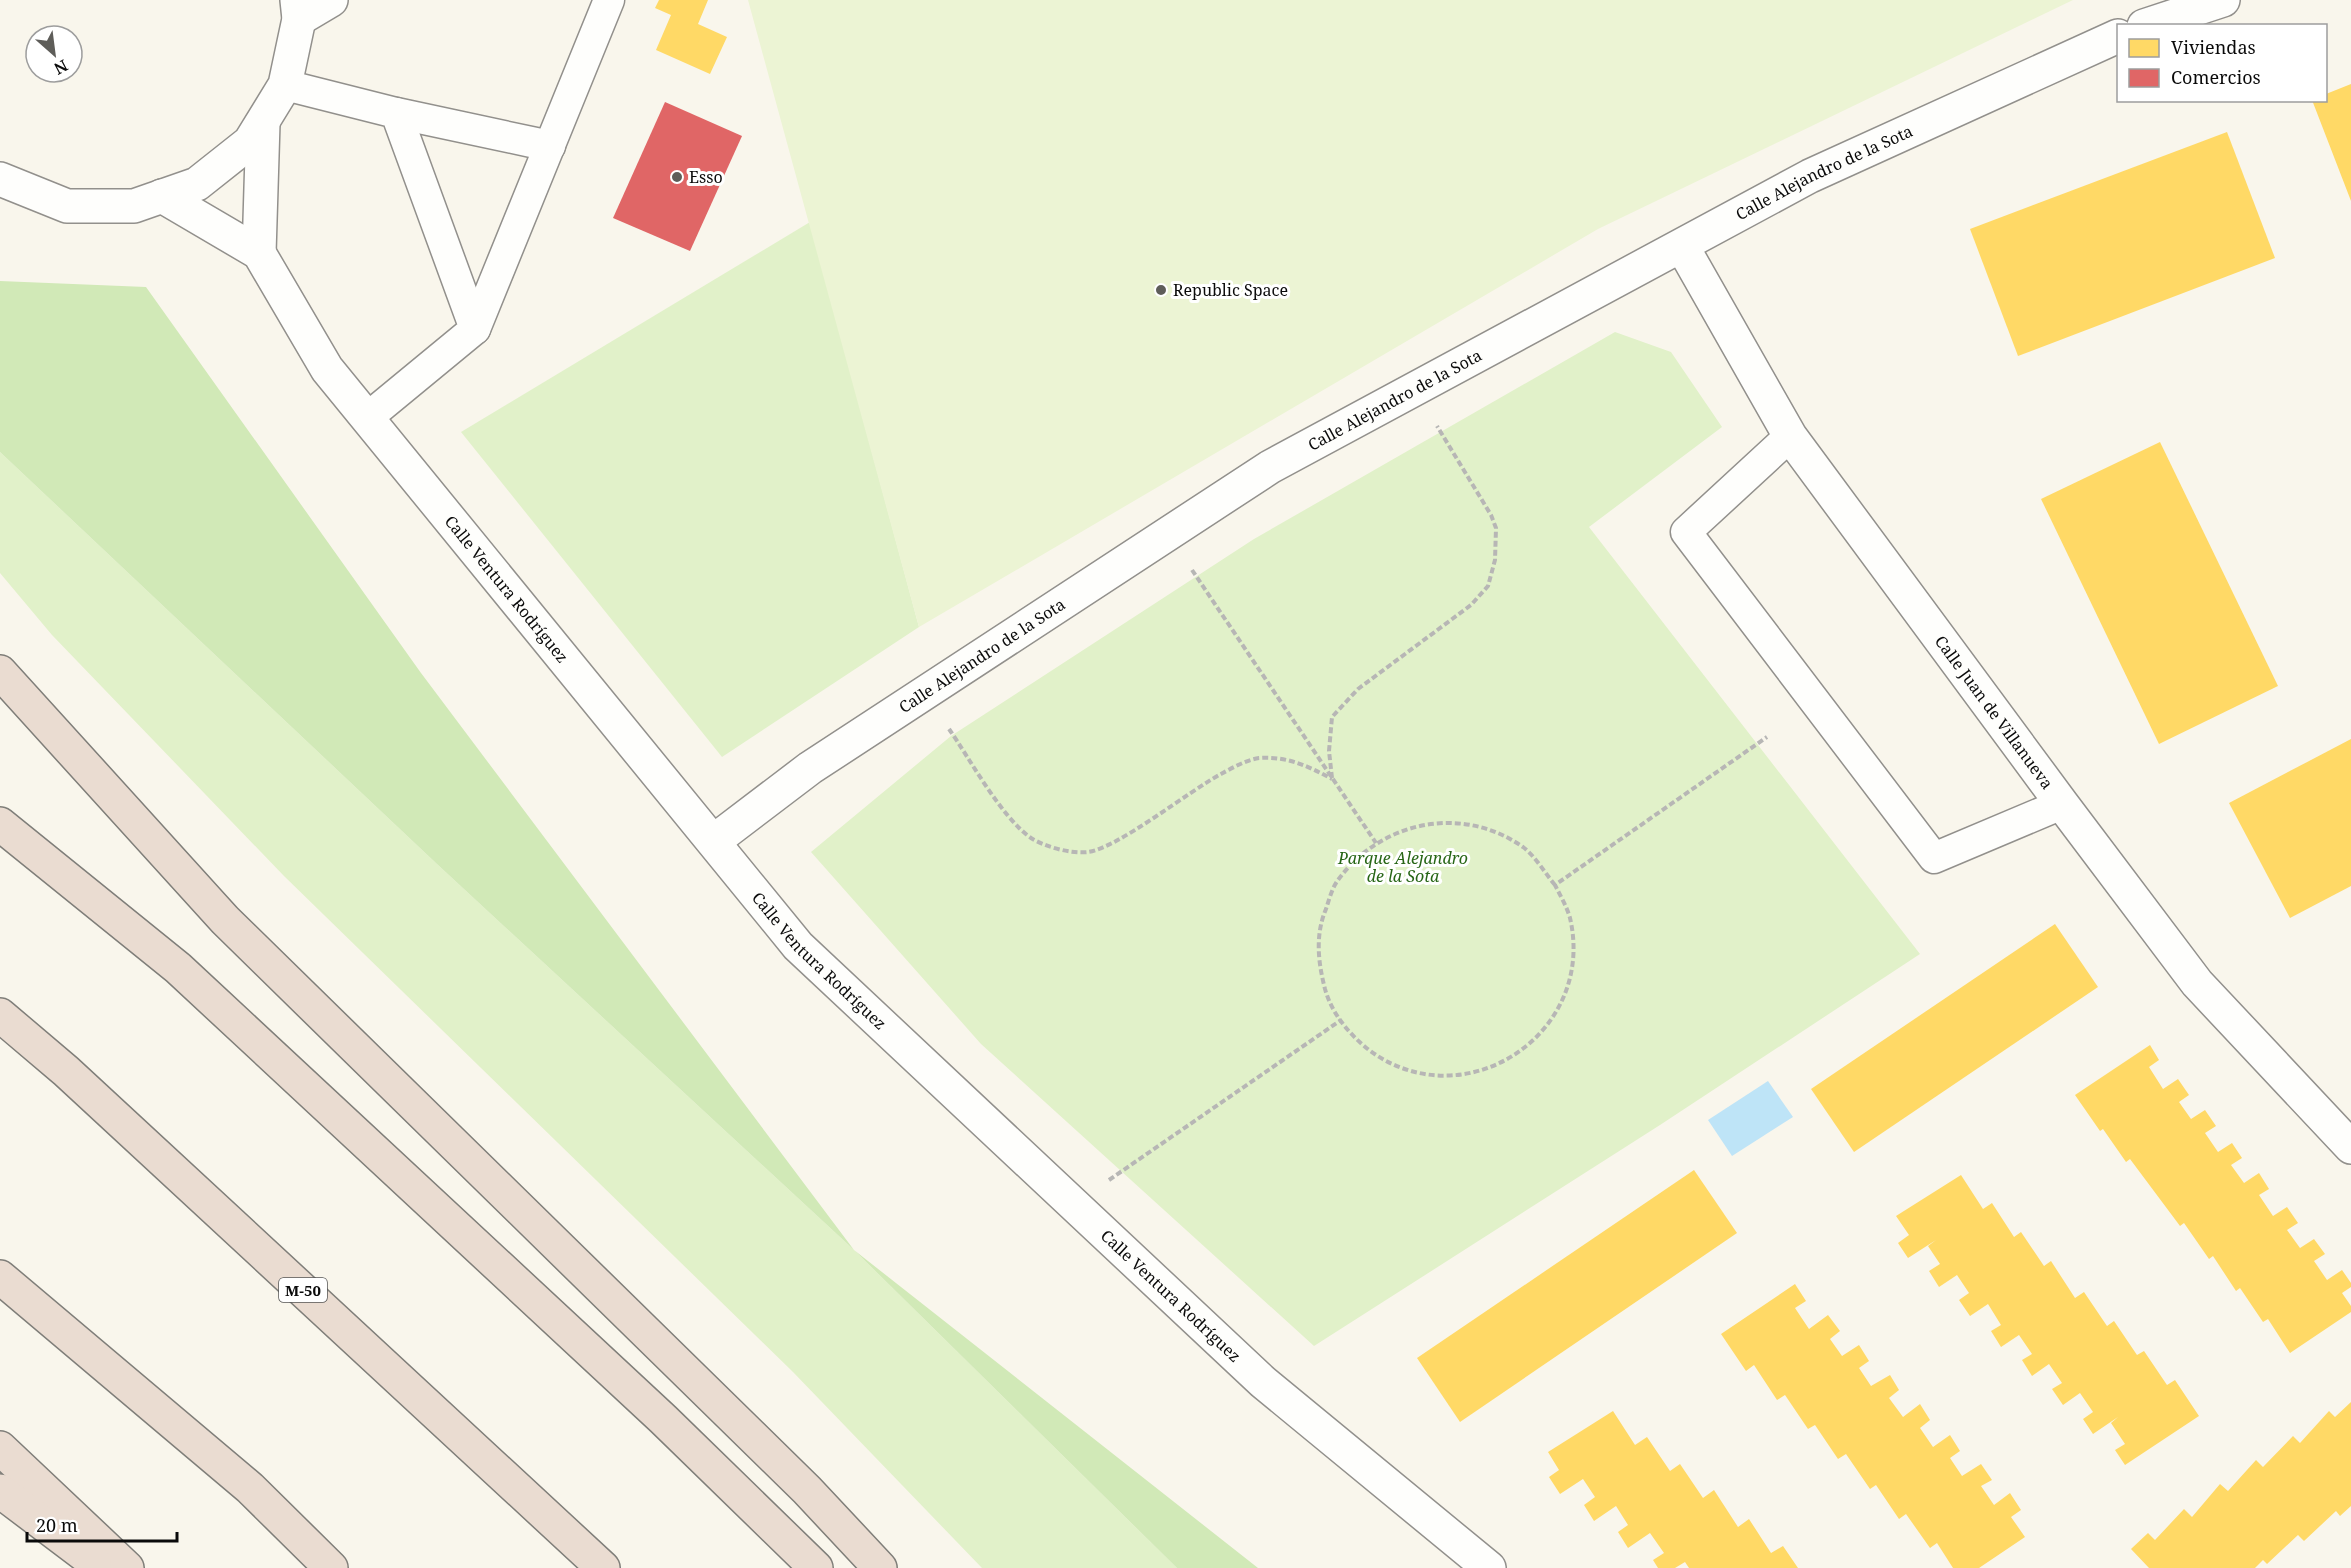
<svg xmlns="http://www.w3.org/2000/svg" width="2351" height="1568" font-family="'Noto Serif',serif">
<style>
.green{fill:#e1f1c9}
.forest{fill:#d1e9b7}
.pitch{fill:#ecf4d4}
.water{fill:#bee4f7}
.homes{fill:#ffd966}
.shops{fill:#e06666}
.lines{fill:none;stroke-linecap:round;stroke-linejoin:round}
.service-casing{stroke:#92908c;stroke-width:33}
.minor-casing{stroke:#92908c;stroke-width:36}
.motorway-casing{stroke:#7f7e79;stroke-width:36}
.path{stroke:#b7b6b5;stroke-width:4;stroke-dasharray:6 3;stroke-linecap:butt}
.service{stroke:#fefefc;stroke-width:30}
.minor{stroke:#fefefc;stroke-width:33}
.motorway{stroke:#eadcd1;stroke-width:33}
.poi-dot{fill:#5e5d59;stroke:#fff;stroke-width:2}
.labels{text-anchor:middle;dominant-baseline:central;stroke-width:6;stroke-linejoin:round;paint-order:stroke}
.shield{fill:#fff;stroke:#545454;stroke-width:1.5}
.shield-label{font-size:15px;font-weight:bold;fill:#0a0a0a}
.street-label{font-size:16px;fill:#0a0a0a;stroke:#fff}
.poi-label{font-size:16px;fill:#0a0a0a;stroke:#fff;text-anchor:start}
.park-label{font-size:16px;font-style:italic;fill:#276616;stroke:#fff}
</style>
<rect width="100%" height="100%" fill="#f9f6ec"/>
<g class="green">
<polygon points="810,222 919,627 722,757 461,432"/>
<polygon points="1615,332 1671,352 1722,427 1589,527 1920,954 1660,1125 1314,1346 981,1044 811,852 951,736 1254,539"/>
<polygon points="0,452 438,865 854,1250 1177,1568 982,1568 793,1372 284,876 52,635 0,573"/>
</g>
<polygon class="forest" points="0,281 146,287 421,673 854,1250 1258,1568 1177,1568 854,1250 438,865 0,452"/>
<polygon class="pitch" points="748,0 2073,0 1598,229 919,627"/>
<polygon class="water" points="1768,1081 1793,1117 1732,1156 1708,1120"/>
<g class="homes">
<polygon points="659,0 708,0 698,24 727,37 710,74 656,50 671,15 655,8"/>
<polygon points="2351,84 2351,201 2312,100 2326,100 2326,94"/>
<polygon points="2227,132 2275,258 2018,356 1970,229"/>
<polygon points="2160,442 2278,686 2159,744 2041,499"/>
<polygon points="2351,739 2351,886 2290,918 2229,803"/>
<polygon points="2055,924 2098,987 1854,1152 1811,1089"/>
<polygon points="2150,1045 2159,1060 2149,1067 2163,1089 2178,1079 2189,1095 2179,1102 2191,1119 2205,1110 2216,1126 2205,1133 2218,1152 2232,1143 2242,1158 2231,1165 2244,1183 2259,1173 2269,1189 2259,1195 2273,1216 2287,1207 2298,1223 2287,1230 2300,1248 2314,1239 2325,1254 2314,1261 2327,1280 2342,1270 2351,1283 2351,1287 2342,1293 2351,1306 2351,1312 2290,1353 2268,1319 2263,1322 2240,1288 2236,1291 2213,1256 2209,1259 2184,1223 2180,1226 2130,1159 2126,1162 2103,1129 2100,1131 2075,1095"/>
<polygon points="1694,1170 1737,1233 1460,1422 1417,1358"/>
<polygon points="1961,1175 1983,1209 1992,1203 2014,1237 2021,1232 2044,1266 2051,1261 2075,1298 2084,1292 2107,1326 2114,1321 2137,1355 2144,1351 2167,1385 2175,1380 2199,1416 2125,1465 2115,1450 2125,1444 2111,1423 2118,1417 2093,1434 2083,1419 2093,1412 2080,1393 2063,1405 2052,1389 2062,1383 2049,1364 2032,1376 2022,1360 2032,1354 2019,1335 2001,1347 1991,1331 2001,1325 1988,1304 1970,1316 1959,1300 1969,1293 1957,1275 1939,1287 1929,1271 1940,1264 1928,1246 1936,1240 1908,1258 1898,1243 1909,1235 1896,1216"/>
<polygon points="1795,1284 1806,1301 1795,1308 1809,1329 1828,1315 1840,1331 1830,1339 1842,1356 1859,1345 1869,1361 1859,1368 1871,1386 1890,1375 1899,1390 1889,1398 1903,1417 1920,1404 1930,1420 1920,1428 1933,1447 1950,1435 1960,1451 1950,1458 1962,1476 1981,1464 1992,1480 1981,1486 1994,1505 2010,1493 2021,1510 2011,1517 2025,1537 1979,1568 1953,1568 1937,1543 1930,1548 1906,1514 1899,1519 1876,1485 1870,1489 1846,1454 1838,1459 1815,1425 1808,1429 1785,1395 1777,1400 1754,1365 1746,1371 1721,1334"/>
<polygon points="2351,1402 2351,1506 2340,1516 2336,1511 2304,1541 2298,1535 2267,1564 2263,1560 2255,1568 2149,1568 2131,1549 2148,1533 2155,1540 2184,1509 2192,1517 2220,1484 2228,1491 2256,1460 2263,1467 2293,1436 2300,1443 2329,1411 2335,1417"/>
<polygon points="1613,1411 1635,1445 1647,1437 1670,1471 1680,1464 1703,1498 1714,1490 1738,1527 1749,1519 1771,1553 1783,1546 1798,1568 1689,1568 1685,1562 1675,1568 1658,1568 1653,1560 1664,1553 1650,1533 1628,1548 1618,1532 1628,1525 1616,1506 1594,1521 1584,1505 1595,1497 1583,1479 1560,1494 1549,1477 1559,1470 1548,1452"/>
</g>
<polygon class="shops" points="665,102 742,136 690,251 613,218"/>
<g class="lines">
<g class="service-casing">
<g id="service">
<polyline points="285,85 396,113 475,329 367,418"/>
<polyline points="396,113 550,146"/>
<polyline points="475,329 609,0"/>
<polyline points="1790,436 1686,532 1934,858 2062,804"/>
</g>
</g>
<g class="minor-casing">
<g id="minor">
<polyline points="299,19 331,0"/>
<polyline points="2144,26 2223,0"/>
<polyline points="0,179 67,206 134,206 197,184 250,142 285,85 299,19 297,0"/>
<path id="s1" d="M162,196L259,253L327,369L798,946L1263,1382L1489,1568"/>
<path id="s2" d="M1682,246L1790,436L2062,804L2197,983L2351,1147"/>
<polyline points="259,253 263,123"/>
<path id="s3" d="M714,841L810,768L1270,467L1810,176L2118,36"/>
</g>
</g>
<g class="motorway-casing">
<g id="motorway">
<polyline points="0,672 225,920 807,1490 880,1568"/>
<polyline points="0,824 178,968 663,1419 816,1568"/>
<polyline points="0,1015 66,1071 603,1568"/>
<polyline points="0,1277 250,1488 331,1568"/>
<polyline points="0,1448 127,1568"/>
<polyline points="0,1491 94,1562"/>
</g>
</g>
<g class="path">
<polyline points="1192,570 1376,843"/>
<path d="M949,729C970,759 1001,817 1031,838C1045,847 1071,854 1088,852C1118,848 1189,791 1221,774C1232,768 1246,760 1259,758C1287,756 1308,766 1332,779"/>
<polyline points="1332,778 1329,751 1332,717 1358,689 1471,605 1488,586 1495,560 1496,528 1491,515 1437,426"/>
<path d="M1555,885C1545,873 1535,856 1523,847C1462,804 1381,821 1338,880C1332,888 1329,900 1326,909C1315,935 1318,962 1325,989C1332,1014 1349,1034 1369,1050C1464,1121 1597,1034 1570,918C1567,907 1560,895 1555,885L1767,737"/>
<polyline points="1109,1180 1341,1020"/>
</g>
<use href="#service" class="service"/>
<use href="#minor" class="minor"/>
<use href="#motorway" class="motorway"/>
</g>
<g class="poi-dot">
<circle cx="677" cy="177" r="6"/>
<circle cx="1161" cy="290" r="6"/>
</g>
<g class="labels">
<rect class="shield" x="279" y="1278" width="48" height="24" rx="4.5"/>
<g class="shield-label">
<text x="303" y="1290">M-50</text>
</g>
<g class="street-label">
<text stroke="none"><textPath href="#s3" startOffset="1298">Calle Alejandro de la Sota</textPath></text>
<text stroke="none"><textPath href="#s3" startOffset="812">Calle Alejandro de la Sota</textPath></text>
<text stroke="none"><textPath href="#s1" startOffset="531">Calle Ventura Rodríguez</textPath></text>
<text stroke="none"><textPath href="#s3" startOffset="326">Calle Alejandro de la Sota</textPath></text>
<text stroke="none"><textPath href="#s2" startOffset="562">Calle Juan de Villanueva</textPath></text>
<text stroke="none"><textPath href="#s1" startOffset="1017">Calle Ventura Rodríguez</textPath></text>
<text stroke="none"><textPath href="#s1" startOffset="1503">Calle Ventura Rodríguez</textPath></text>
</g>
<g class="poi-label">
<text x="689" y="177">Esso</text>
<text x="1173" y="290">Republic Space</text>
</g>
<g class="park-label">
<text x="1403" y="858">Parque Alejandro<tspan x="1403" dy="18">de la Sota</tspan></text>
</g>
</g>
<rect x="2117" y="24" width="210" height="78" fill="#ffffff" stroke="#9d9d9d" stroke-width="1.5"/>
<rect x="2129" y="39" width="30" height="18" fill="#ffd966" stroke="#9d9d9d" stroke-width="1.5"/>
<text x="2171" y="54" font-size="18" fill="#0a0a0a">Viviendas</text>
<rect x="2129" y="69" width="30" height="18" fill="#e06666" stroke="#9d9d9d" stroke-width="1.5"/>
<text x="2171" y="84" font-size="18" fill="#0a0a0a">Comercios</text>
<g transform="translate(54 54) rotate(152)"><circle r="28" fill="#ffffff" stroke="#9d9d9d" stroke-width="1.5"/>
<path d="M0-4.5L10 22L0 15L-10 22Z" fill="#5e5d59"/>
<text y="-9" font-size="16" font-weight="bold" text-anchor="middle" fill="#0a0a0a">N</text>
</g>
<path d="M27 1532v9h150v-9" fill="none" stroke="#0a0a0a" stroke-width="3"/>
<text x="36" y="1532" font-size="18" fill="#0a0a0a" stroke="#ffffff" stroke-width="4.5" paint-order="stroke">20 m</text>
</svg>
